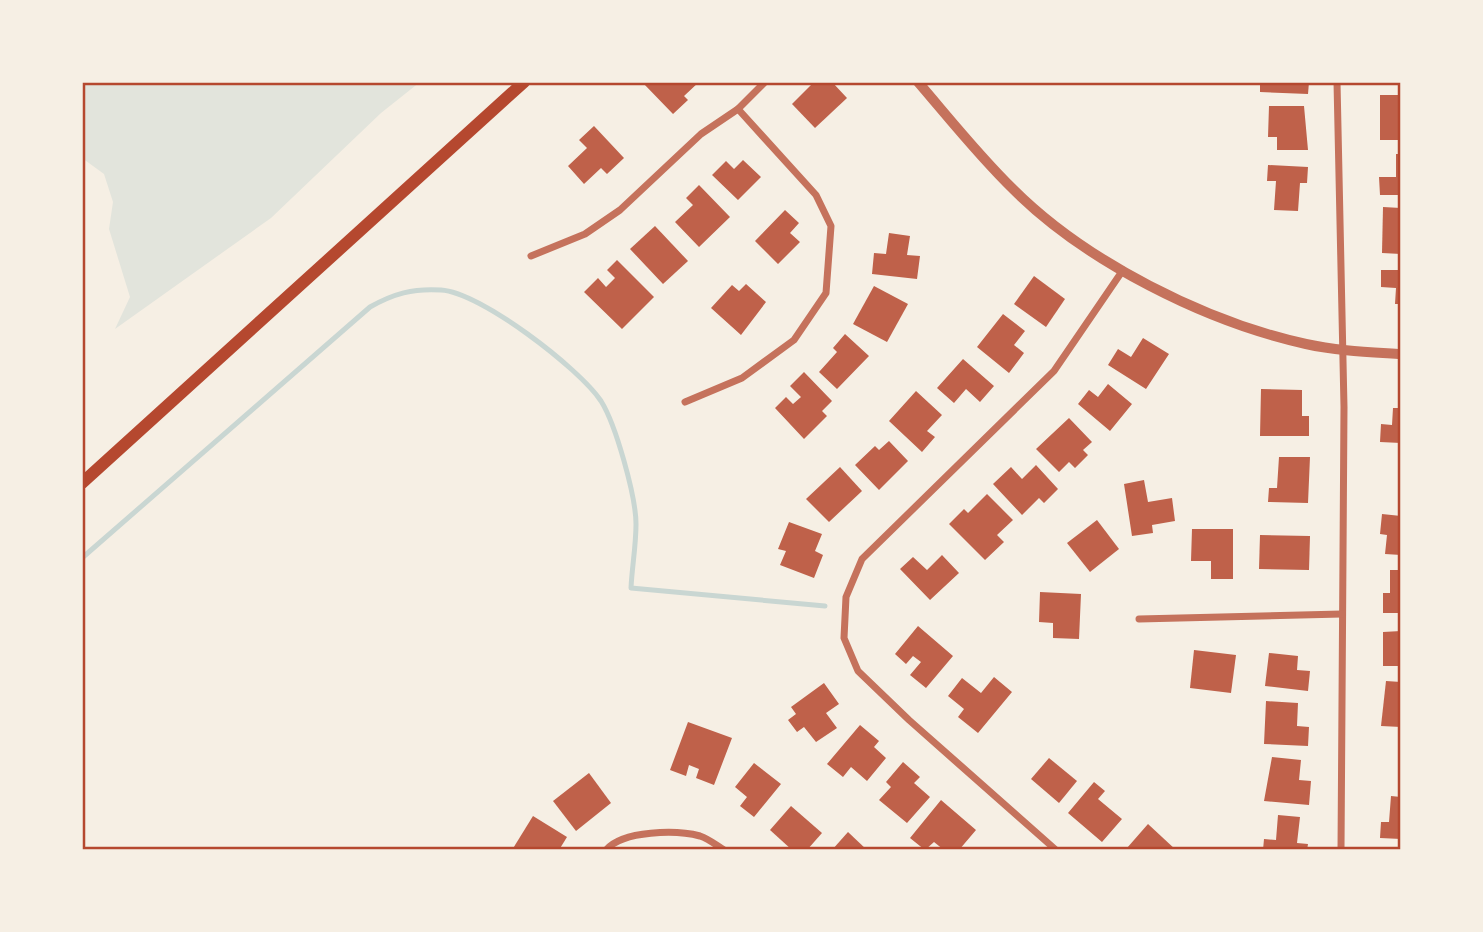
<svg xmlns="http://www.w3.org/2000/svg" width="1483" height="932" font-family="Barlow,sans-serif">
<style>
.green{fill:#e2e4dc}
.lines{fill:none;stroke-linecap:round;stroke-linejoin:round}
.stream{stroke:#c9d6d2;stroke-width:5}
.building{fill:#bf614a}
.minor{stroke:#c5725c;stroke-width:7}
.tertiary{stroke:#c5725c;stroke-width:10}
.secondary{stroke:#b5482f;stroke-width:12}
.neatline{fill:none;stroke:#b5482f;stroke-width:2.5}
</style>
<rect width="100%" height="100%" fill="#f6efe4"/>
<polygon class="green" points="82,82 420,82 381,113 271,218 115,329 130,297 109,229 113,202 104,174 82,158"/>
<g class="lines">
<path class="stream" d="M82,558L370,307C393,294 413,288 441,290C480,292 579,368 601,401C616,425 636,497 636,524C636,546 632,567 631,588L825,606"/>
</g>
<g class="building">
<polygon points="642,82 699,82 684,96 688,100 673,114"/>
<polygon points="814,82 832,82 847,98 815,128 792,104"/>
<polygon points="1260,82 1309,82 1308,94 1260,92"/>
<rect x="1380" y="95" width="21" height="45"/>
<polygon points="1269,106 1304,106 1308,150 1277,150 1277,137 1268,137"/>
<polygon points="594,126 624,158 607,174 601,168 584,184 568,166 587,148 579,140"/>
<polygon points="1396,154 1401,154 1401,195 1380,195 1379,177 1396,177"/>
<polygon points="743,160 761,177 738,200 712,175 726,161 734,169"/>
<polygon points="1268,165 1308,167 1307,183 1300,183 1298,211 1274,210 1276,181 1267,181"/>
<polygon points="699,185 730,217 699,247 675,222 693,205 686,198"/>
<polygon points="1383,207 1401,208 1401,254 1382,253"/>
<polygon points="785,210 799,223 790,233 800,242 778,264 755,241"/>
<polygon points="655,226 688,261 663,284 630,249"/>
<polygon points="889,233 910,236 907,255 920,256 917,279 872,274 874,253 886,254"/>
<polygon points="617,260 654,297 622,329 584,292 598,278 606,287 615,278 607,270"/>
<polygon points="1381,270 1401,270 1401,304 1395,304 1396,288 1381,287"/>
<polygon points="1034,276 1065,299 1046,327 1014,304"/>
<polygon points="746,284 766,302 741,335 711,308 732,285 739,291"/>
<polygon points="874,286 908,304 887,342 853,324"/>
<polygon points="1003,314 1025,331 1014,345 1024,353 1009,373 977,347"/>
<polygon points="845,334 869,356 837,389 819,372 837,352 833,348"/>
<polygon points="1143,338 1169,354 1146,389 1108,365 1118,349 1131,357"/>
<polygon points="963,359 994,386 980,402 966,389 954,403 937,388"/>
<polygon points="804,372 832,401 822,411 827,416 804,439 775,408 786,397 793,404 801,397 790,386"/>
<polygon points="1108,384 1132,404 1110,431 1078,404 1089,390 1098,397"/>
<polygon points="1261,389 1302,390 1302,416 1309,416 1309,436 1260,436"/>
<polygon points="916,391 942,415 927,431 935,437 922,452 889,421"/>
<polygon points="1393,408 1401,408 1401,443 1380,442 1381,424 1392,425"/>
<polygon points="1069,418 1092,442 1083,450 1088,455 1075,468 1069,462 1059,472 1036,449"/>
<polygon points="889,441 908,461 879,490 855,465 875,446 879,450"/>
<polygon points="1279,457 1310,457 1308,503 1268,502 1269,488 1277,488"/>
<polygon points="1036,465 1058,489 1044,503 1039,498 1022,515 993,484 1011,467 1022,479"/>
<polygon points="840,467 862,491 829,522 806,499"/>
<polygon points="1144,480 1148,502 1172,498 1175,521 1152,525 1153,533 1132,536 1124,484"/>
<polygon points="987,494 1013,520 997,535 1004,542 985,560 949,524 964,509 968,513"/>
<polygon points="1382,514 1401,516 1401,555 1385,554 1387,535 1380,534"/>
<polygon points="1097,520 1119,549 1090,572 1067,543"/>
<polygon points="789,522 822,534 815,551 823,555 814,578 780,565 786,551 778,549"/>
<polygon points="1192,529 1233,529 1233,579 1211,579 1211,561 1191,561"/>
<polygon points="1260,535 1310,536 1309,570 1259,569"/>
<polygon points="942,555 959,573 930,600 900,569 913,557 927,570"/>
<polygon points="1390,570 1401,570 1401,613 1383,613 1383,593 1390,593"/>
<polygon points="1040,592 1081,594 1079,639 1053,638 1053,623 1039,622"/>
<polygon points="918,626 953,656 926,688 910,675 921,662 913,656 906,664 895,654"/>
<polygon points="1401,631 1401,666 1383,666 1383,632"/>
<polygon points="1194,650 1236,655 1231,693 1190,688"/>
<polygon points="1269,653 1298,656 1297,670 1310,671 1308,691 1265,686"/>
<polygon points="994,677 1012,692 978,733 958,717 964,709 948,696 962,678 981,693"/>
<polygon points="1386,681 1401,682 1401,727 1381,726"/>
<polygon points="824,683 839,704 826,713 837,728 816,742 804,727 797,732 788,720 796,714 791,707"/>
<polygon points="1266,701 1298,703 1297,726 1309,727 1308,746 1264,744"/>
<polygon points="688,722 732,738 714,785 696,778 699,769 689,765 686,776 670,770"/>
<polygon points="860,725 879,741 874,747 886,758 867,781 851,767 843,777 827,764"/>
<polygon points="1272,757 1301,760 1299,780 1311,781 1309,805 1264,801"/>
<polygon points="1049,758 1077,781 1059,803 1031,779"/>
<polygon points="903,762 920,777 914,783 930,797 907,823 879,800 891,787 886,782"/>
<polygon points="754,763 781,784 754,817 740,806 747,797 735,787"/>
<polygon points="589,773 611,803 576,831 553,801"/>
<polygon points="1094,782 1105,791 1098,799 1122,819 1102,842 1068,813"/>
<polygon points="1391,796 1401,797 1401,839 1380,838 1381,822 1389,822"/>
<polygon points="941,800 976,830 959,850 944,850 934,842 925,850 910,838"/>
<polygon points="791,806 822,833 807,850 792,850 770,830"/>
<polygon points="1278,815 1300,817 1297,843 1308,844 1307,850 1263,850 1264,839 1276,840"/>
<polygon points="533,816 567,837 559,850 512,850"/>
<polygon points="1148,824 1176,850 1129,850 1127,848"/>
<polygon points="848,832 867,850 832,850"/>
</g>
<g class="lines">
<g class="minor">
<polyline points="1337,82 1344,407 1341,850"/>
<polyline points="531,256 585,234 620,210 701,134 738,109 765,82"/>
<polyline points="685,402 742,378 794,340 826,293 831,226 816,195 738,109"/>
<polyline points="1139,619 1342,614"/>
<path d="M606,850C623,830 677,830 700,836C709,839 716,845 724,850"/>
<polyline points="1056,850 909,720 858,671 844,638 846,597 862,559 1054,371 1123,270"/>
</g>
<path class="tertiary" d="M918,82C949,118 979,156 1013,189C1086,262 1206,322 1306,344C1337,351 1369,352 1401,354"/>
<polyline class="secondary" points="82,483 524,82"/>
</g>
<rect width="1483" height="932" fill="none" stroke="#f6efe4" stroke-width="168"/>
<rect x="84" y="84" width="1315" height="764" class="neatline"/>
</svg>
